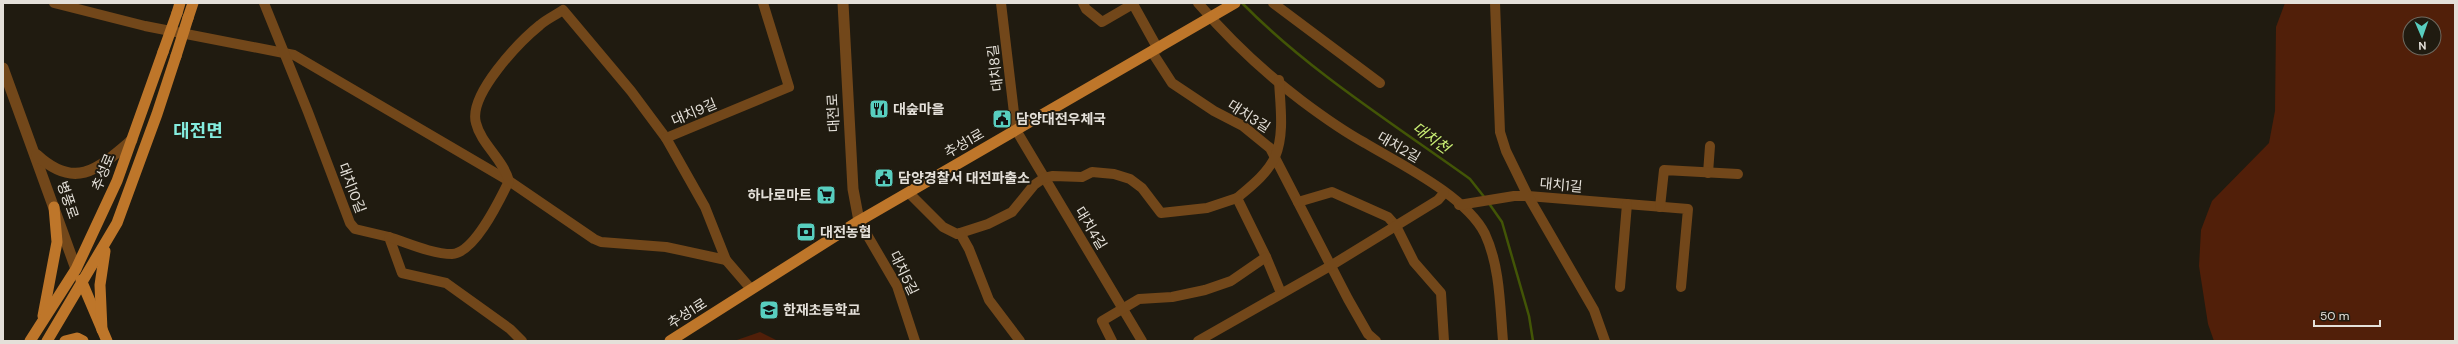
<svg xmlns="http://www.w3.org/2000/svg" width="2458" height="344" font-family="'DM Sans','Noto Sans KR',sans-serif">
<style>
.green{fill:#511f09;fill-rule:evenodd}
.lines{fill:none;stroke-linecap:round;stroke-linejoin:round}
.stream{stroke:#425506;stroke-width:2.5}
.minor{stroke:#72471a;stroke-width:10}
.tertiary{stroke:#72471a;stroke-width:11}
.primary{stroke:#be762a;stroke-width:11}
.primary-bridge{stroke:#be762a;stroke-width:11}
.labels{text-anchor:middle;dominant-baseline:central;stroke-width:4;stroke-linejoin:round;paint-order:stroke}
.street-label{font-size:14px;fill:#e4e0d9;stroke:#201b10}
.poi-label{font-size:14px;font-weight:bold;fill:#e4e0d9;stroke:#201b10;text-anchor:start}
.water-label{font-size:15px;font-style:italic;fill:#cbf075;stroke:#201b10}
.district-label{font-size:18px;font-weight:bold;fill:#85eddf;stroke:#201b10}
</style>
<rect width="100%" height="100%" fill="#201b10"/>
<g class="green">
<path d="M2285,3H2455V341H2214L2208,324L2199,266L2201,230L2212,201L2269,143L2275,111L2276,27ZM2410,24H2434V48H2410Z"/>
<polygon points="760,332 778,341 734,341"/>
</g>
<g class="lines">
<g class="stream">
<path d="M1242,3C1309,71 1392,123 1470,179L1485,198"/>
<polyline points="1488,202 1502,222 1529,316 1533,341"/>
</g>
<g class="minor">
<polyline points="54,3 145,26 294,55 509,181 594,239 601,242 666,247 726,260"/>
<polyline points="264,3 308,112 350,223 355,229 389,237 402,273 446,283 510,329 522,341"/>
<polyline points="1001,3 1016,130 1142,341"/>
<polyline points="1083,3 1086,9 1102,22 1133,4 1158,49"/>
<path d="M1198,3C1228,38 1265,73 1302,101C1322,116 1343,131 1365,143C1400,164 1466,196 1485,234C1500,266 1500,306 1503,341"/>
<polyline points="1273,3 1380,83"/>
<polyline points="1495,3 1500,132 1506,151 1528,196 1688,209 1681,287"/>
<polyline points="1152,52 1172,83 1214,111 1243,126 1270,148 1348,299 1368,334 1376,341"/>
<path d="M1279,80C1280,104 1285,134 1275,157C1268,173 1250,187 1237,198L1266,257L1281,293"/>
<polyline points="1708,173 1710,146"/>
<polyline points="909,193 943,227 957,234 988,224 1012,212 1034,185 1044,178 1053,176 1082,177 1092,172 1114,174 1130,179 1142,188 1161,213 1207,208 1237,198"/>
<polyline points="1298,202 1332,192 1388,217 1396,226 1414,262 1441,293 1444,341"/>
<polyline points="1459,205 1514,196 1528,196 1594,310 1605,341"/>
<polyline points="1660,207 1664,170 1738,174"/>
<polyline points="859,221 897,286 915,341"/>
<polyline points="960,233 969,249 989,300 1020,341"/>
<path d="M389,237C408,243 432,254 452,254C475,253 500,199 509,181C503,159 481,144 476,123C468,95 519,42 540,25C547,19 556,15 563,10L631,91L666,138"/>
<polyline points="1620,287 1627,204"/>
<polyline points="751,289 726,260 705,207 666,138 789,87 763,3"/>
<polyline points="1112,341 1102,321 1139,299 1172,297 1205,290 1231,281 1266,257"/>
<polyline points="1198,341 1332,265 1438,200 1444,193"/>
</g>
<g class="tertiary">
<polyline points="843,3 853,189 859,221"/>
<polyline points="3,68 76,269"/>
<path d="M37,155C76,191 99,168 132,140"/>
</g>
<g class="primary">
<polyline points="177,13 180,3"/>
<polyline points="188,18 193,3"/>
<polyline points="81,280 107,341"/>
<polyline points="43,316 57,242 54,207"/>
<polyline points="102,330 100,285 105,251"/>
<polyline points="30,341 76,269 117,181 163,52"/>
<polyline points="47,341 117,223 157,114 176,56"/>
<polyline points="65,341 77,338 83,341"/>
<polyline points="670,341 859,221 1235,3"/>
</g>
<g class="primary-bridge">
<polyline points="163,52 177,13"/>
<polyline points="176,56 188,18"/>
</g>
</g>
<defs>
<g id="restaurant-square" transform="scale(1)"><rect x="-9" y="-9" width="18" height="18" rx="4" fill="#58cebf" stroke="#201b10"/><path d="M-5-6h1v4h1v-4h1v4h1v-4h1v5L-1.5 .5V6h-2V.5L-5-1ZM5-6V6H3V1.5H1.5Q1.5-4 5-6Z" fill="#111"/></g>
<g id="civic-square" transform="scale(1)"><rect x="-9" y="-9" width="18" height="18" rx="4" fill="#58cebf" stroke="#201b10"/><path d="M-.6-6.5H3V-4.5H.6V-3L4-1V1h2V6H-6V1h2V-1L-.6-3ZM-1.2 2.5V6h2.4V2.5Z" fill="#111"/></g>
<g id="supermarket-square" transform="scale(1)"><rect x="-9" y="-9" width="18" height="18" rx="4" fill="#58cebf" stroke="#201b10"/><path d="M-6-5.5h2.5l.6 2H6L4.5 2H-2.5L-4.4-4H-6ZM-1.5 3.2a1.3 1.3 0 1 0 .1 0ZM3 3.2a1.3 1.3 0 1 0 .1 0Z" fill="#111"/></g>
<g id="bank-square" transform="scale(1)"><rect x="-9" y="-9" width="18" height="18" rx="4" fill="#58cebf" stroke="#201b10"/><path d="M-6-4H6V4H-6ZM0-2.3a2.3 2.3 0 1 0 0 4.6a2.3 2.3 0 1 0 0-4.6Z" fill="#111"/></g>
<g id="school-square" transform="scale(1)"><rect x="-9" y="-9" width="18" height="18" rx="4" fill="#58cebf" stroke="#201b10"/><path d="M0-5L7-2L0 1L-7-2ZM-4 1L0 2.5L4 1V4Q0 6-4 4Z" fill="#111"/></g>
</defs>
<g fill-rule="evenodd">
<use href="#restaurant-square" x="879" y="109"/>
<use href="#civic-square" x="1002" y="119"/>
<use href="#civic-square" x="884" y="178"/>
<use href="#supermarket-square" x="826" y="195"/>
<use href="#bank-square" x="806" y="232"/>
<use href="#school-square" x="769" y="310"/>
</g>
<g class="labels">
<g class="street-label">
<text transform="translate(995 68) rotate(-97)">대치8길</text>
<text transform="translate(694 112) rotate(-23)">대치9길</text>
<text transform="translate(833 113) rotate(-93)">대전로</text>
<text transform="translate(1249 116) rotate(33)">대치3길</text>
<text transform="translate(964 143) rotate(-30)">추성1로</text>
<text transform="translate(1399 147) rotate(30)">대치2길</text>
<text transform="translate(103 172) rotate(-68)">추성로</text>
<text transform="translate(1561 185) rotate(5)">대치1길</text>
<text transform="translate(352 188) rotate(69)">대치10길</text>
<text transform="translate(68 200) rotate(71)">병풍로</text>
<text transform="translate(1091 228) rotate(59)">대치4길</text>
<text transform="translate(904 273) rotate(64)">대치5길</text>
<text transform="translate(687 313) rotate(-32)">추성1로</text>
</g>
<g class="poi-label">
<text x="893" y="109">대숲마을</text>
<text x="1016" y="119">담양대전우체국</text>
<text x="898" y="178">담양경찰서 대전파출소</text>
<text x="812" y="195" text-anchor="end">하나로마트</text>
<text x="820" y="232">대전농협</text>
<text x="783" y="310">한재초등학교</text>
</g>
<g class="water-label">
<text transform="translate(1431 138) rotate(36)">대치천</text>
</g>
<g class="district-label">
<text x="198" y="131">대전면</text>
</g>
</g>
<rect width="2458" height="344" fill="none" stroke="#e4e0d9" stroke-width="8"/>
<g transform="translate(2422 36) rotate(178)"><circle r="19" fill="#201b10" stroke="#6e6a60"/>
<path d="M0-3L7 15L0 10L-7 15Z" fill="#58cebf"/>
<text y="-6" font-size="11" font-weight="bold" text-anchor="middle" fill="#e4e0d9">N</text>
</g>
<path d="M2314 320v6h66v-6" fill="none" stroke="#e4e0d9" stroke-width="2"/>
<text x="2320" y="320" font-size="12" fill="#e4e0d9" stroke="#201b10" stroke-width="3" paint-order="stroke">50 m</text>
</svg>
